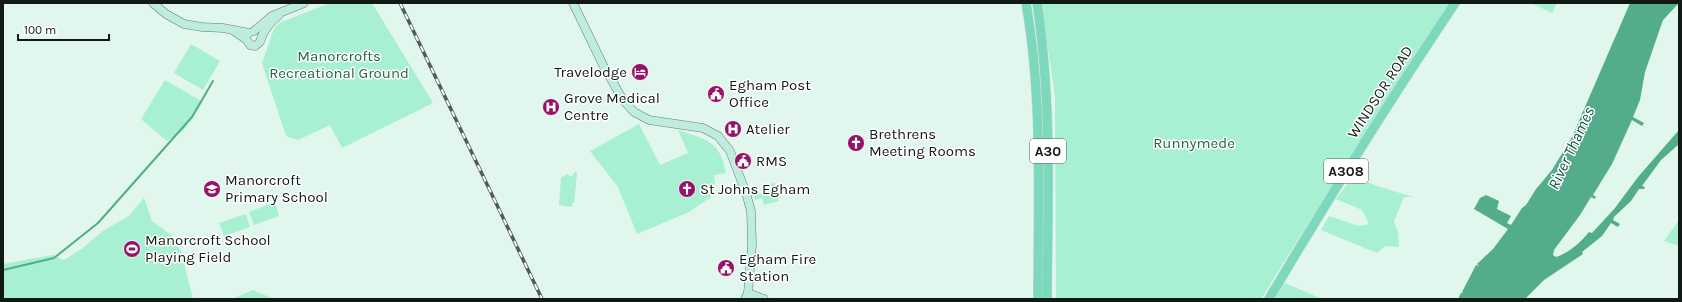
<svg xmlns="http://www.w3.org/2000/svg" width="1682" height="302" font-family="Karla,sans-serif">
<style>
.green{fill:#a7f0d1}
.water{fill:#53ad8b}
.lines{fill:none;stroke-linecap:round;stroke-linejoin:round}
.stream{stroke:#53ad8b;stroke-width:2}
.secondary-casing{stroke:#687a72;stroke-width:9}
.primary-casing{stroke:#d4d6d5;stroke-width:10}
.secondary{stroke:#beecde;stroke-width:8}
.primary{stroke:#7cd9bd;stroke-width:9}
.rail-casing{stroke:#4f5b55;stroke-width:3.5}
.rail{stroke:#fff;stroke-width:2;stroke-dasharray:6;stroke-linecap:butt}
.labels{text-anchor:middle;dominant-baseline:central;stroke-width:3;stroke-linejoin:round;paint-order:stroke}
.shield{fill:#fff;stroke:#585e5b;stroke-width:1}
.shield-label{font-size:14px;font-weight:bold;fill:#111915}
.park-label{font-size:15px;fill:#21654e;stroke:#fff}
.poi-label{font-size:15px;fill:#111915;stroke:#fff;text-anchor:start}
.street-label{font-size:15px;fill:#111915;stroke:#fff}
.water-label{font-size:16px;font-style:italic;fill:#0c563f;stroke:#fff}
</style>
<rect width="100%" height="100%" fill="#e1f6ed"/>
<g class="green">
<polygon points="330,3 372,3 433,103 342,148 330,125 298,140 286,136 262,63 274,29 279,23"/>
<polygon points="1041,3 1449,3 1366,131 1261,299 1056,299 1055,96"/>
<polygon points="1531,3 1557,3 1552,13"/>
<polygon points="191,44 220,61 203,90 174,73"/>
<polygon points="165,80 203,102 183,131 167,141 141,119"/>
<path d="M639,124L660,165L688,153L678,130C706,140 720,140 726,173L714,175L715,183L710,194L711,197L689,212L637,234L618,187L590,151Z"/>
<polygon points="575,172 577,173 574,203 572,203 572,207 559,205 561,178 567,174 571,177"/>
<polygon points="1354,175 1374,185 1413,197 1404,197 1394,221 1398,232 1399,247 1385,246 1377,253 1321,230 1329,216 1359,226 1369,224 1362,210 1336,199"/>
<polygon points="775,183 779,201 764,205 762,198 755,200 754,196 764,193 763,190 770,188 769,184"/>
<polygon points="144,198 152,221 171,235 181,251 193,299 3,299 3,264 53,255 64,260 83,248 104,230 129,216"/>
<polygon points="275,202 279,216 254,225 249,212"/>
<polygon points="246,214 250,227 224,236 219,223"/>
<polygon points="1679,220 1679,246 1664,241"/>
<polygon points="1285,283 1322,299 1275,299"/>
<polygon points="253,290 274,299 232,299"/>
</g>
<path class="water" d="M1630,3H1679L1663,20L1645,72L1640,100L1633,117L1644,123L1642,126L1632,120L1612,164L1593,195L1596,197L1595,199L1591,197L1580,215L1554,250L1553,255L1556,257C1569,253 1581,242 1589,232L1592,233L1615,208L1638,177L1679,130V144L1661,160L1642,186L1645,187L1644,189H1639L1631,201L1614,217L1613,220L1620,224L1618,227L1611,223L1602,236L1582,252L1583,254L1544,280L1525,299H1458L1461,293H1463L1462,292L1476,265L1479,266L1477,264L1493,249L1508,229L1474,209L1480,198L1486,195L1499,201L1497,209L1511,216L1507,223L1511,225L1522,208L1526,205L1536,189L1552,170L1572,137Z"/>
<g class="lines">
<polyline class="stream" points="3,270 54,258 98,223 192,117 213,81"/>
<g class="secondary-casing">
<g id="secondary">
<polyline points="153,3 166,14 184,24 202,27 223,28 249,33"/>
<polyline points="573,3 603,65 623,100 634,112 649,120 703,128 718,136 730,151 746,193 751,211 752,245 748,293 745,299"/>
<path d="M234,31L247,40L250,45L255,46L260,42C263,30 270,23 279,15"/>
<polyline points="254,31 272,16 304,3"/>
<polyline points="748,293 764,299"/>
</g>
</g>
<g class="primary-casing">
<g id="primary">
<path d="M1026,3C1043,100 1038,200 1038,299"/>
<path d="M1037,3C1052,101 1048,200 1047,299"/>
<path d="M1269,299C1328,199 1390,100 1455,3"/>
</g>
</g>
<use href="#secondary" class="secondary"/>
<use href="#primary" class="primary"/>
<g class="rail-casing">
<polyline id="rail" points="400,3 542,299"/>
</g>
<use href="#rail" class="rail"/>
</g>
<defs>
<g id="hotel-disc" transform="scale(0.9)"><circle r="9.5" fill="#96136a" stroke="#fff"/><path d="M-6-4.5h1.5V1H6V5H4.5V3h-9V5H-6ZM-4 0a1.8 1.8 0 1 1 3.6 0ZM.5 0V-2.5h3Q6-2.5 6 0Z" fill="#fff"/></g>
<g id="civic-disc" transform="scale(0.9)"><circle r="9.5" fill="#96136a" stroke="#fff"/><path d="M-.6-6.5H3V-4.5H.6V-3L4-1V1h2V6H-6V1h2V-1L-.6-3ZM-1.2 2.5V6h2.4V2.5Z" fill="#fff"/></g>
<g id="hospital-disc" transform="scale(0.9)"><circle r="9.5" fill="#96136a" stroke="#fff"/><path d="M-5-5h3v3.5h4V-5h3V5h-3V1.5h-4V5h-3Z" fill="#fff"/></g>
<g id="church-disc" transform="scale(0.9)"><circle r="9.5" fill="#96136a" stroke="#fff"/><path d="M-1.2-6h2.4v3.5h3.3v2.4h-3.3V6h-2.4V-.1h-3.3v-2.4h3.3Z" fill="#fff"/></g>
<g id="school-disc" transform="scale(0.9)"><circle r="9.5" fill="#96136a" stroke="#fff"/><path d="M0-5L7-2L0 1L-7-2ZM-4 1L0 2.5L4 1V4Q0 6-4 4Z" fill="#fff"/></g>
<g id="stadium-disc" transform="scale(0.9)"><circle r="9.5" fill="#96136a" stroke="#fff"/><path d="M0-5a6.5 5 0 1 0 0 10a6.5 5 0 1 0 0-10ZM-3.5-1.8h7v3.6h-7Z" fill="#fff"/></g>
</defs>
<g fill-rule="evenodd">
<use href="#hotel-disc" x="640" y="72"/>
<use href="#civic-disc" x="716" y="94"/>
<use href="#hospital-disc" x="551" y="107"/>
<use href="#hospital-disc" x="733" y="129"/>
<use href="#church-disc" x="856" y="143"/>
<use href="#civic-disc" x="743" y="161"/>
<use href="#school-disc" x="212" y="189"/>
<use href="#church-disc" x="687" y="189"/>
<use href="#stadium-disc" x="132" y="249"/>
<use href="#civic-disc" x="726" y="268"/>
</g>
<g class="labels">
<g class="shield">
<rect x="1030" y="139" width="36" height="24" rx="3"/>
<rect x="1324" y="159" width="44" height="24" rx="3"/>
</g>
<g class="shield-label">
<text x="1048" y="151">A30</text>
<text x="1346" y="171">A308</text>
</g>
<g class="park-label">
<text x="339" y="56">Manorcrofts<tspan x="339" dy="17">Recreational Ground</tspan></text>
<text x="1194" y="143">Runnymede</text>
</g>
<g class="poi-label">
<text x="627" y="72" text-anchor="end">Travelodge</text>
<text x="729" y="85">Egham Post<tspan x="729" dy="17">Office</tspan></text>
<text x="564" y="98">Grove Medical<tspan x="564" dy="17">Centre</tspan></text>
<text x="746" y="129">Atelier</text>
<text x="869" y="134">Brethrens<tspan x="869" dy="17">Meeting Rooms</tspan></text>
<text x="756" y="161">RMS</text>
<text x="225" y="180">Manorcroft<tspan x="225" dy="17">Primary School</tspan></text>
<text x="700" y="189">St Johns Egham</text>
<text x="145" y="240">Manorcroft School<tspan x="145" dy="17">Playing Field</tspan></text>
<text x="739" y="259">Egham Fire<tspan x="739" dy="17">Station</tspan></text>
</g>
<g class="street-label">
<text transform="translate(1380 92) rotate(-57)">WINDSOR ROAD</text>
</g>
<g class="water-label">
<text transform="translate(1571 148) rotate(-65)">River Thames</text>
</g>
</g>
<rect width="1682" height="302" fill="none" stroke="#111915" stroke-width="8"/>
<path d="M18 34v6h91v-6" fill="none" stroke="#111915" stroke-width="2"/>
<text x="24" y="34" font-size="12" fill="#111915" stroke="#ffffff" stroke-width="3" paint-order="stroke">100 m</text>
</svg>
